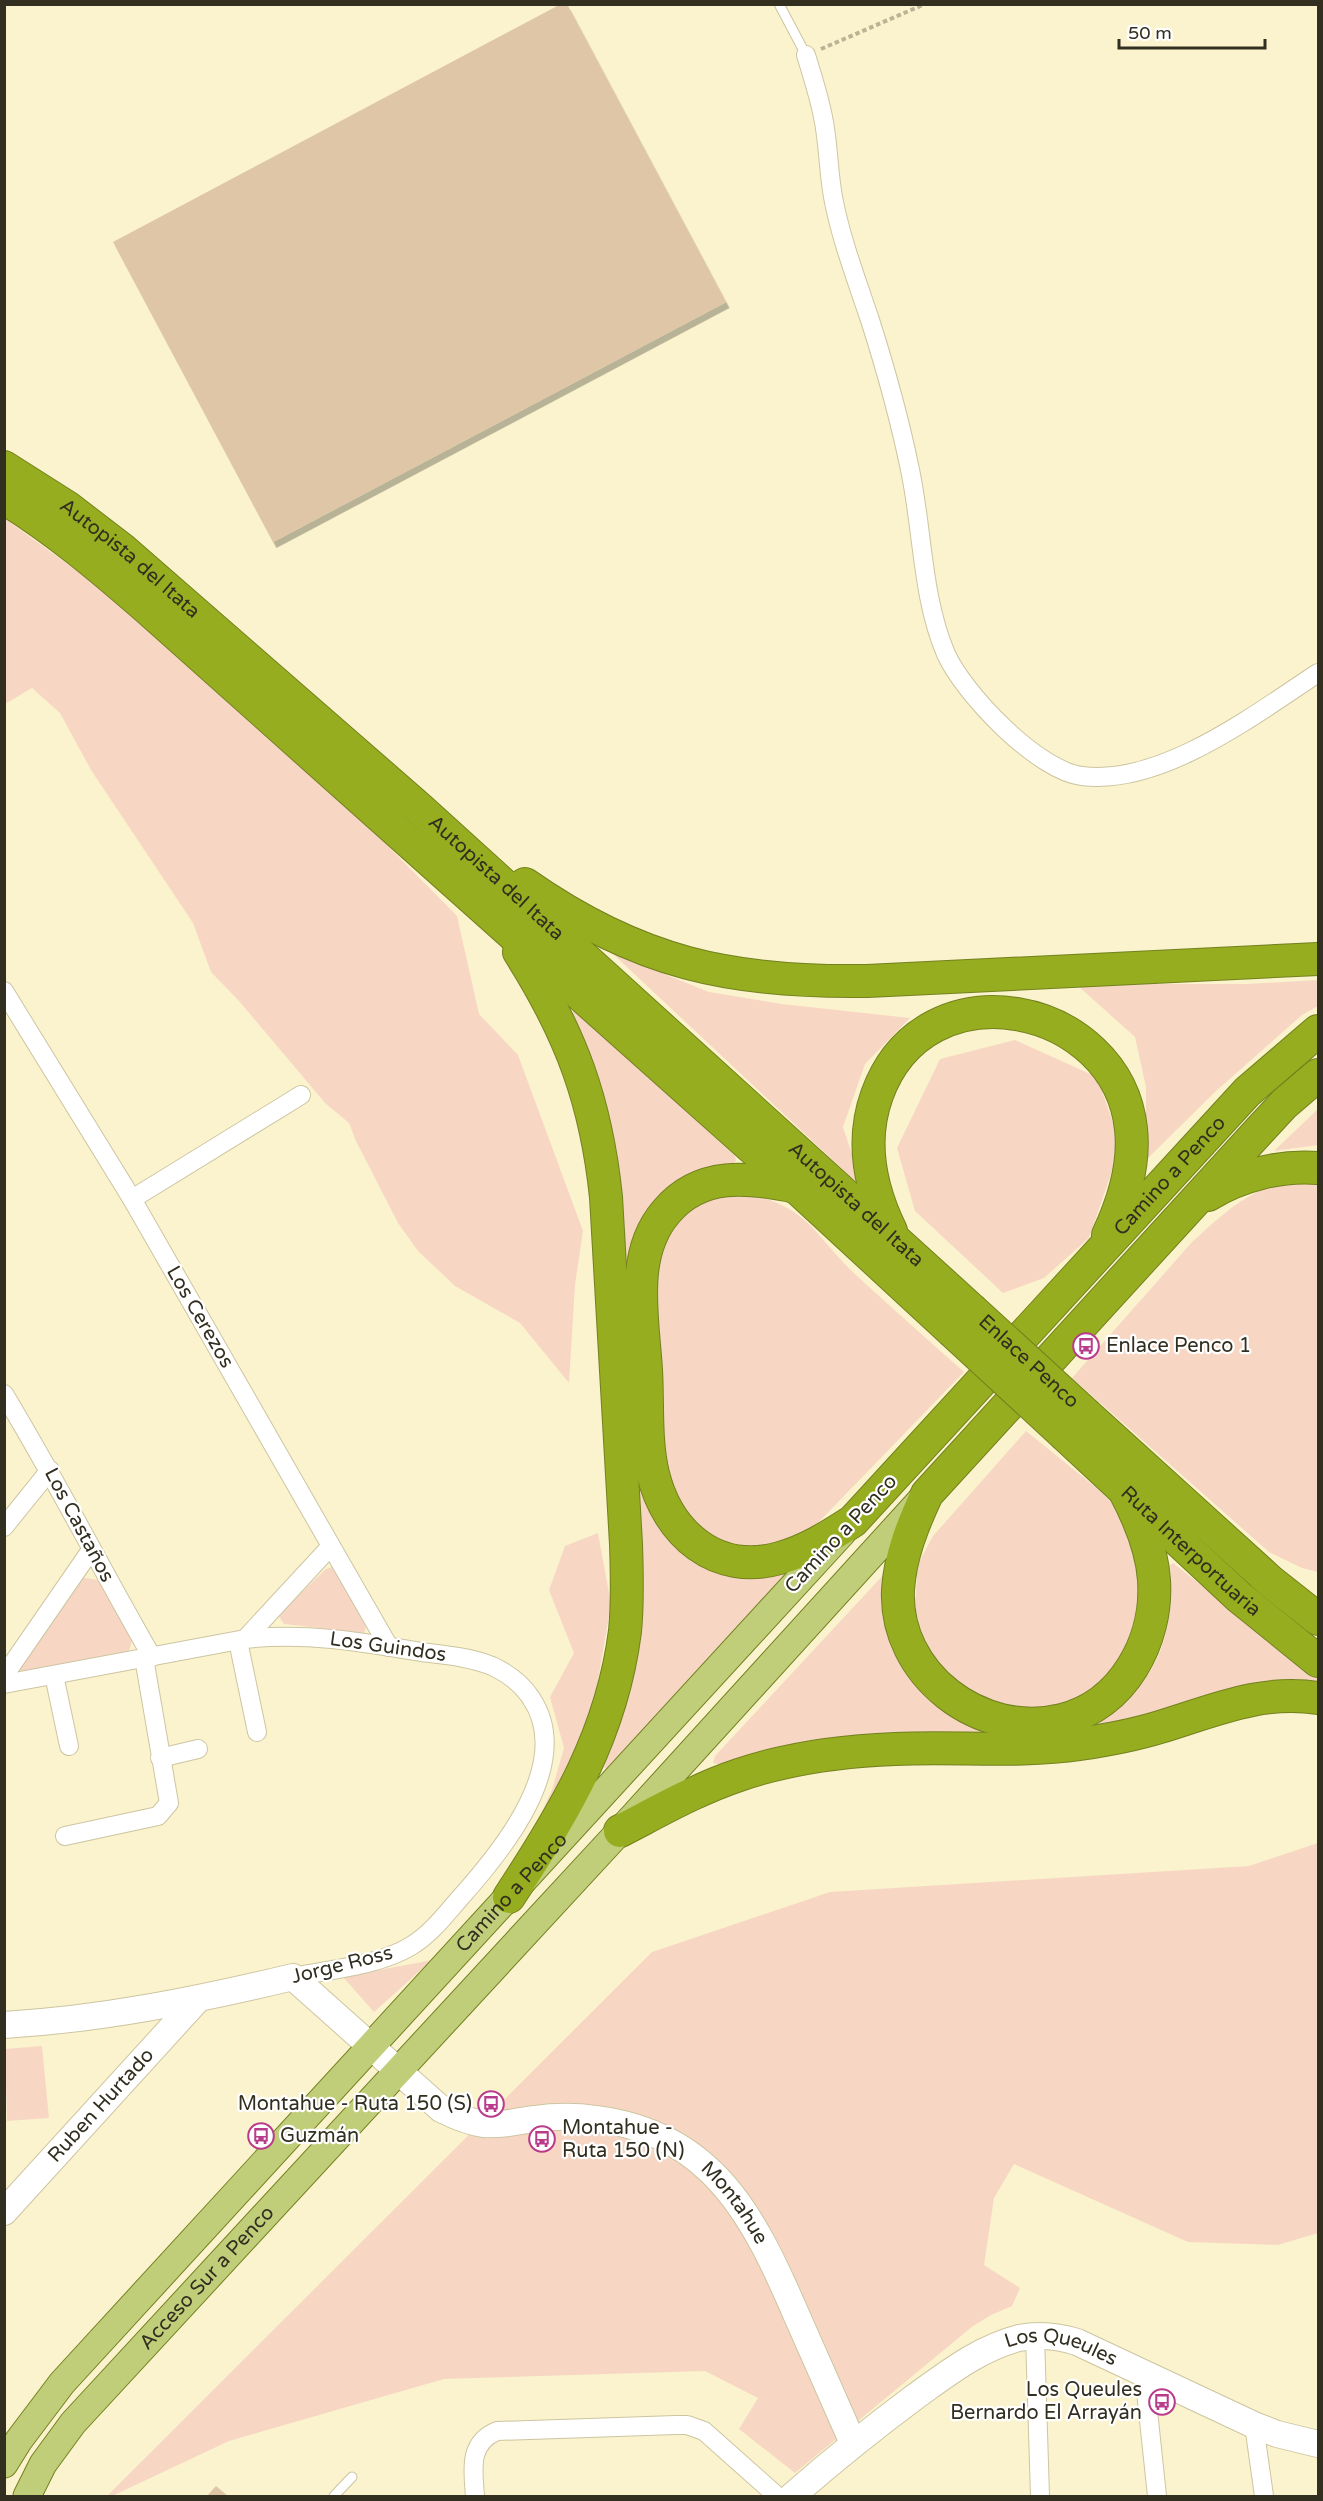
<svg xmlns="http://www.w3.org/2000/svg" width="1323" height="2501" font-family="'Varela Round',sans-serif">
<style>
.green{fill:#f7d7c4}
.building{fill:#dec6a7;filter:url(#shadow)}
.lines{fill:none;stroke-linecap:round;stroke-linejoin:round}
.lane-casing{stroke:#cdc5a1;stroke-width:11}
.street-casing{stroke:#cdc5a1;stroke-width:20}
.secondary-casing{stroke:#cdc5a1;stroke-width:28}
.primary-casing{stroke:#73811f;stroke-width:29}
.highway-casing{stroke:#73811f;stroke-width:34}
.path{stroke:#bab395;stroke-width:4;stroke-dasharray:4.5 3;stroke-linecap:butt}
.lane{stroke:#fff;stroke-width:9}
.street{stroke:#fff;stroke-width:18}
.secondary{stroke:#fff;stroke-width:26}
.primary{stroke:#c0ce79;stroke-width:27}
.highway{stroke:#96ad1f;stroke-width:32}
.highway-bridge-casing{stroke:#73811f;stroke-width:34;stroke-linecap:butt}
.highway-bridge{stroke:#96ad1f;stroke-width:32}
.labels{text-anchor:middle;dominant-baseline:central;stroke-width:4.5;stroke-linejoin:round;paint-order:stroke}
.street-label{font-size:20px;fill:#322e20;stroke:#fff}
.poi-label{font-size:20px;fill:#322e20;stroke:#fff;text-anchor:start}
</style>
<defs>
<filter id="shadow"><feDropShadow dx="3.5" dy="6" stdDeviation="0" flood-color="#0004"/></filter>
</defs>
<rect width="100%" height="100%" fill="#fbf3cd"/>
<g class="green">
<polygon points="4,518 95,584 380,838 457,916 479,1014 518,1055 583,1231 575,1285 569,1383 520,1323 455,1286 418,1251 398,1223 356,1141 349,1123 325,1103 239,1001 211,972 193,923 91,770 60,713 32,688 5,704"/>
<polygon points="612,953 709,992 782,1004 910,1018 865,1064 843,1127 860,1178 855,1181"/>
<polygon points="1318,980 1318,1006 1302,1015 1216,1091 1146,1160 1146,1087 1135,1037 1076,984 1246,984"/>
<polygon points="574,1008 735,1156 736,1161 632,1262 627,1262 617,1162 571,1018"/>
<polygon points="1015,1040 1097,1077 1121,1145 1089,1238 1044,1278 1003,1293 915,1211 897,1148 940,1059"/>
<polygon points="1318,1109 1318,1145 1274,1151"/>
<path d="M1280,1183H1318V1572L1302,1568L1269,1552L1072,1378L1192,1242C1222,1215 1242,1195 1280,1183Z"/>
<path d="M744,1193C811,1207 813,1235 857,1276C892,1308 928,1340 964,1372L813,1528L801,1536L757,1551L706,1540L667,1490L660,1398L656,1284L658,1255L674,1222L702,1199Z"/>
<polygon points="1026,1431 1099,1490 1118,1509 1136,1543 1143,1601 1126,1655 1088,1697 1056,1708 1010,1708 967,1690 942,1669 932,1655 919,1625 915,1608 917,1574 920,1560 933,1536"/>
<path d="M636,1462L655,1520L672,1543L792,1567L606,1769L604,1767C617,1734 630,1698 636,1663C646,1596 640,1529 636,1462Z"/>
<polygon points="598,1533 611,1604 589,1733 531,1835 552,1790 564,1748 550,1697 574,1653 549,1590 565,1546"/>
<path d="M1173,1563L1318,1678V1682L1236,1693L1155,1721L1067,1733C1081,1727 1098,1722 1110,1713C1162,1678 1175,1624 1170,1565Z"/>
<polygon points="335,1566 366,1626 364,1633 284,1624 278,1615 326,1569"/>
<polygon points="886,1572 970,1725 996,1736 722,1765 713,1763 715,1756"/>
<polygon points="80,1577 98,1580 132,1641 128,1654 23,1673 18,1667"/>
<polygon points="1318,1843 1318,2233 1278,2245 1188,2242 1014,2164 994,2198 984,2265 1020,2288 1012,2306 991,2315 973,2326 795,2473 739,2429 758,2398 705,2371 444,2379 229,2441 112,2496 107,2496 652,1952 830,1892 1249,1866"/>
<polygon points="432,1960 374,2012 343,1977"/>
<polygon points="42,2046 49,2118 7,2121 5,2049"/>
</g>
<g class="building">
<polygon points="561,4 567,4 726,302 273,542 113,242"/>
<polygon points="216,2486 228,2496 207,2496"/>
</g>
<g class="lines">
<g class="lane-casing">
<g id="lane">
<polyline points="779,4 806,55"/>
<polyline points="334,2496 352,2477"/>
</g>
</g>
<g class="street-casing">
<g id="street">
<path d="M806,55C812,75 819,96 823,117C829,145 828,174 834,202C842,242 857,281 870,320C885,367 899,417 909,465C923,527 921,596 946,654C964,694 1038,771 1082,776C1162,786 1255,714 1318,673"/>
<polyline points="4,991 132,1199 389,1647"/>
<polyline points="132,1199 301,1095"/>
<path d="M4,1394C56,1480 102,1570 152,1657"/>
<polyline points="4,1527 50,1470"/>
<polyline points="245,1639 331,1546"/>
<polyline points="238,1641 257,1732"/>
<polyline points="54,1675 69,1746"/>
<polyline points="4,1676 91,1550"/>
<path d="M4,1684L245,1639C305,1632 362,1642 421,1652C445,1655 470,1657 492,1666C507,1673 522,1684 531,1698C575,1763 502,1851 460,1898C445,1915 431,1934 411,1946C378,1966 331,1969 293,1977"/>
<polyline points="160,1758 198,1749"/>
<polyline points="65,1836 158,1816 169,1803 144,1658"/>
<polyline points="1035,2336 1040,2496"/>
<polyline points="1144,2373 1157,2496"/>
<polyline points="1254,2425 1264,2496"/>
<path d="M475,2496C473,2470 468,2443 497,2431L676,2425H687L704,2431L777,2496"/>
</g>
</g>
<g class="secondary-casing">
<g id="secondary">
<path id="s1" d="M4,2025C103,2019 197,2000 293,1977L441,2109C455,2116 469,2122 484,2124C501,2126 517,2121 534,2119C555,2116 576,2116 597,2119C713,2134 754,2217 796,2314C815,2357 834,2400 853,2443"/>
<path id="s2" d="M4,2212L198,1999"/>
<path id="s3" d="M792,2496C832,2461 873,2428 916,2396C948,2373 980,2348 1019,2338C1039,2334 1058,2336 1077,2342L1254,2425L1277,2434L1318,2444"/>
</g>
</g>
<g class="primary-casing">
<g id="primary">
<path id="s4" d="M4,2464L19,2440L62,2383L842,1533"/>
<path id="s5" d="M27,2496L43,2464L73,2423L620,1831L921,1500"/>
</g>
</g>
<g class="highway-casing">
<g id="highway">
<path id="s6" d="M4,467L67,507L123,550L420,809L971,1309"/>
<path d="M4,498C56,530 102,569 148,609L796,1187L952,1331"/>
<path d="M525,884C638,963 731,983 867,981L1318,959"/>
<path id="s7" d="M796,1187C749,1177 700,1171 666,1212C629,1255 643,1319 646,1370C648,1403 645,1441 653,1474C668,1534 716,1576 780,1558C806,1551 830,1536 853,1521L1247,1092L1318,1031"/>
<path d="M1208,1195C1240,1175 1281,1165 1318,1168"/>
<path d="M891,1231C870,1188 860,1142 877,1095C925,961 1118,1002 1131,1129C1135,1165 1123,1203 1108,1235"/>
<polyline points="1087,1415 1270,1581 1318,1619"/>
<path id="s8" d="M1066,1436L1239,1597L1318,1661"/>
<path d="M1124,1490C1139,1518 1152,1548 1154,1580C1158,1641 1123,1705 1062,1720C980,1740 894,1674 898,1590C900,1556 913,1524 927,1494L1259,1131L1284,1104L1318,1075"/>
<path d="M620,1831C659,1811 697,1789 739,1775C789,1758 842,1751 895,1749C956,1746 1019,1753 1080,1744C1107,1740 1134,1735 1160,1727C1213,1711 1262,1689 1318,1698"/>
<path d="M509,1897C565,1812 612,1734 625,1631C628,1602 627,1573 626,1544L606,1197C596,1101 571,1034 519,952"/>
</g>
</g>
<polyline class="path" points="821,49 925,4"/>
<use href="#lane" class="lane"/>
<use href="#street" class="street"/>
<use href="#secondary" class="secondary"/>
<use href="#primary" class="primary"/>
<use href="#highway" class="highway"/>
<g class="highway-bridge-casing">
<g id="highway-bridge">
<path id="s9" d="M971,1309L1087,1415"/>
<polyline points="952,1331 1066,1436"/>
</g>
</g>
<use href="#highway-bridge" class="highway-bridge"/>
</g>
<defs>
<g id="bus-ring" transform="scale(1.35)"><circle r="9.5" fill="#fff" stroke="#b93c8c" stroke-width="1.5"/><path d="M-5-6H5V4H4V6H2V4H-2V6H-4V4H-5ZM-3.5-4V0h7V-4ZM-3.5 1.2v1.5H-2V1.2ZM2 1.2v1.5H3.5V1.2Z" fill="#b93c8c"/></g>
</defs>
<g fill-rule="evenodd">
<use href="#bus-ring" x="1086" y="1346"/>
<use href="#bus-ring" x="491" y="2104"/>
<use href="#bus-ring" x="261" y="2136"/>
<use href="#bus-ring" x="542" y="2139"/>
<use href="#bus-ring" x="1162" y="2402"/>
</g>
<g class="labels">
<g class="street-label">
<text stroke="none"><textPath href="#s6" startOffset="156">Autopista del Itata</textPath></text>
<text stroke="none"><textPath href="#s6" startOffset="642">Autopista del Itata</textPath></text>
<text stroke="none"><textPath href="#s7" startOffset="1131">Camino a Penco</textPath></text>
<text stroke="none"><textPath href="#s6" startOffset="1128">Autopista del Itata</textPath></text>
<text transform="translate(200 1317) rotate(60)">Los Cerezos</text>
<text stroke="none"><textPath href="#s9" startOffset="78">Enlace Penco</textPath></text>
<text transform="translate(79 1525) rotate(62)">Los Castaños</text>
<text transform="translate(841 1534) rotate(-47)">Camino a Penco</text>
<text stroke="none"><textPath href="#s8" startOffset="170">Ruta Interportuaria</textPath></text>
<text transform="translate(388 1647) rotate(8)">Los Guindos</text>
<text stroke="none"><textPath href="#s4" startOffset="765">Camino a Penco</textPath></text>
<text transform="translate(342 1965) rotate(-14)">Jorge Ross</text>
<text stroke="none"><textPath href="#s2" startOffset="144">Ruben Hurtado</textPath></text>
<text stroke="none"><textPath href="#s1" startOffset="818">Montahue</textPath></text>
<text stroke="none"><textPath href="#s5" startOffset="284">Acceso Sur a Penco</textPath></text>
<text stroke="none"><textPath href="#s3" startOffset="322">Los Queules</textPath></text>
</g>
<g class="poi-label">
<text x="1106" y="1346">Enlace Penco 1</text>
<text x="472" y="2104" text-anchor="end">Montahue - Ruta 150 (S)</text>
<text x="562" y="2128">Montahue -<tspan x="562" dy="23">Ruta 150 (N)</tspan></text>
<text x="280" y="2136">Guzmán</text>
<text x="1142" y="2390" text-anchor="end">Los Queules<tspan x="1142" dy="23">Bernardo El Arrayán</tspan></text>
</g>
</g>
<rect width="1323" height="2501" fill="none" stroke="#322e20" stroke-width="12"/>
<path d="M1119 39v9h146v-9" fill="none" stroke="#322e20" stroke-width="3"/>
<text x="1128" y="39" font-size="18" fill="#322e20" stroke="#ffffff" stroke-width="4.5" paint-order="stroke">50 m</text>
</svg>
